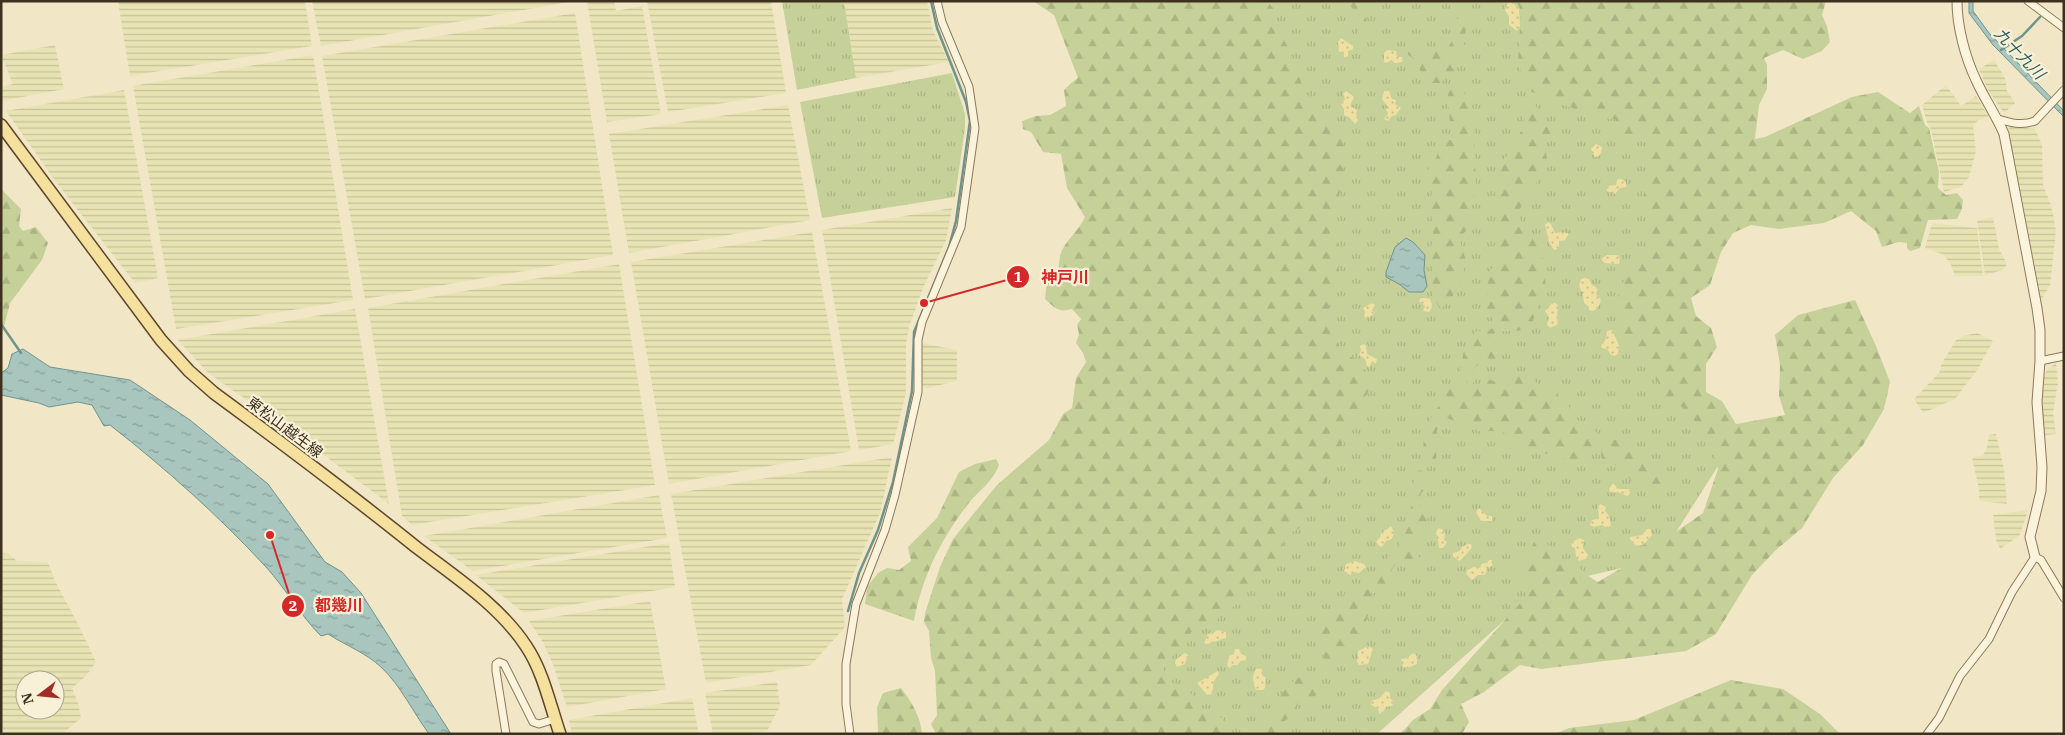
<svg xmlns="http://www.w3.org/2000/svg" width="2065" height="735" font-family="'IBM Plex Serif','Noto Sans JP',serif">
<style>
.farmland{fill:url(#farmland-rules);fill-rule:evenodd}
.grass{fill:url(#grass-tufts)}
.forest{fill:url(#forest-firs)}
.sand{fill:url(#sand-dots)}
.water{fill:url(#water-ripples);stroke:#6e948d}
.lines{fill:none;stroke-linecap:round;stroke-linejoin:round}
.stream{stroke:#6e948d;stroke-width:2.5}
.minor-casing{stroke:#8e795a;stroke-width:9}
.tertiary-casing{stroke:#8e795a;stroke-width:11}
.primary-casing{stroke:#5c472e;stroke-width:14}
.minor{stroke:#fbf3db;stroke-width:7}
.tertiary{stroke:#fbf3db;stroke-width:9}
.primary{stroke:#f6e09d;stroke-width:11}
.labels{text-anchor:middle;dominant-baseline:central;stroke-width:4.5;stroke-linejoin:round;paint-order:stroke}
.street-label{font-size:15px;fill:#3e301f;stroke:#f8f1d7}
.water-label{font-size:16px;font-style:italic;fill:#2d5e5e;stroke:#f8f1d7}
.leader{fill:none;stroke:#d62828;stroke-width:2}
.callout-dot{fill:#d62828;stroke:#f8f1d7;stroke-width:2}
.mark-label{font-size:15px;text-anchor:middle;font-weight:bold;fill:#fff}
.callout-label{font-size:16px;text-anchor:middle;font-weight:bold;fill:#d62828;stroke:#f8f1d7;stroke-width:4.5;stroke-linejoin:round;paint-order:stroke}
</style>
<defs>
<pattern id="farmland-rules" width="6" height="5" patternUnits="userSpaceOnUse" patternTransform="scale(1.25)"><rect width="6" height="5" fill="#e7e3b3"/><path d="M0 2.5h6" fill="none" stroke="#c7c39a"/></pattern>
<pattern id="grass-tufts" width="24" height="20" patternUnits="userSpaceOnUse" patternTransform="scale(1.25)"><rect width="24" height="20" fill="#c6d199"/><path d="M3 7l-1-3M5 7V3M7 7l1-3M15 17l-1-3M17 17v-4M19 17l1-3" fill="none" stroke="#abb483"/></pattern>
<pattern id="forest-firs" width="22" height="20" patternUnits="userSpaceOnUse" patternTransform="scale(1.25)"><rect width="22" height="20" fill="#c6d199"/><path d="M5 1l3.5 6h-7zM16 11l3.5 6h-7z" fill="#abb483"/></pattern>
<pattern id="sand-dots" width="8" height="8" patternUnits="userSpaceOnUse" patternTransform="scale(1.25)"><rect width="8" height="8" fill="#eedfa2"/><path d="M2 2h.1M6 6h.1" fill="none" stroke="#cdc08b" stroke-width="1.8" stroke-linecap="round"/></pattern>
<pattern id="water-ripples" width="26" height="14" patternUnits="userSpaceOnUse" patternTransform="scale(1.25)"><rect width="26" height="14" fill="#a8c5be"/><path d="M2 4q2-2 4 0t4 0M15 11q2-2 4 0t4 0" fill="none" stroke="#8aa09a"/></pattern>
</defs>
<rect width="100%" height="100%" fill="#f1e7c6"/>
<g class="farmland">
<polygon points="118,1 305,1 312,46 130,76"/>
<polygon points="312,1 567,1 568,2 321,46"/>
<polygon points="587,1 614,1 616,11 642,6 661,114 607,122"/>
<polygon points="647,1 771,1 786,93 668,112"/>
<polygon points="844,1 927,1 933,31 949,62 856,78"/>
<polygon points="575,13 613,255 365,299 322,56"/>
<polygon points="55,45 64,89 1,101 1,87 13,84 1,55"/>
<polygon points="313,55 353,300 176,329 133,86"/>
<polygon points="1994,60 2005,78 2007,91 2015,103 2004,113 1988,90 1979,69"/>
<polygon points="1946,85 1961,106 1976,96 1989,117 1979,120 1973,125 1976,151 1969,177 1961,187 1944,192 1931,129 1927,122 1922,105"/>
<polygon points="124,90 158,278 135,283 56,182 6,111"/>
<polygon points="788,105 810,220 629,253 609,134"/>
<polygon points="2011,126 2035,129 2042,145 2043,185 2051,205 2056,230 2050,286 2041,300 2008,129"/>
<polygon points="952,208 946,240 923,288 909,327 906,344 906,393 893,444 859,450 822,230"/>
<polygon points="1993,217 1999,249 2006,262 2006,266 2003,270 1985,275 1977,221"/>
<polygon points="1932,223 1977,228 1983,276 1955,276 1951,265 1944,255 1925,248"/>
<polygon points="812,232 851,451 669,484 631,262"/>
<polygon points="619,264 655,485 412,525 402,516 368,308"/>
<polygon points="355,309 389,504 308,443 207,372 178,340"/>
<polygon points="1977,333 1993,341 1978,369 1955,399 1923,413 1914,399 1939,373 1942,363 1956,340 1963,336"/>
<polygon points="922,343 957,350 957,381 927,388 922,387"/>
<polygon points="2056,363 2058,382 2053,413 2056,434 2044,435 2042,402 2044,377 2046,371"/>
<polygon points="1996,434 2004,469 2007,504 1979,501 1979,489 1972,458 1983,455 1987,448 1989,435"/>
<polygon points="892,457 880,513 842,599 845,627 811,665 706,683 671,494"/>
<polygon points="659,495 667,538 473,571 424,536"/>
<polygon points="2028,510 2020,535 2000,549 1996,540 1993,515"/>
<polygon points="669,543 675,587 524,613 476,575"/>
<path d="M1,553L9,554L17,561L48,562L55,581L78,624L96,662L86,676L72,688L78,703L81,718L62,734H1ZM25,680H55V710H25Z"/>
<polygon points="650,601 666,689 567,707 553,664 541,639 529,621"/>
<polygon points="777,682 780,706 767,731 752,734 713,734 705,693"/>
<polygon points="692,698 699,734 572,734 569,720"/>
</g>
<g class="grass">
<polygon points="782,1 844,1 856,78 797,90"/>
<polygon points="1258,1 1717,1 1654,142 1720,463 1659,559 1542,587 1377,734 1174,734 1141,676"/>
<polygon points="952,73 965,114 965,128 955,197 822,218 800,102"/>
</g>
<g class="forest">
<path d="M1033,1H1267L1273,8L1283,38L1295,62L1304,92L1322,107L1344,133V169L1334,224L1340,263L1328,310L1340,351L1359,361L1373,382L1344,438L1317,505L1307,510L1302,527L1286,535L1276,566L1240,589L1242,601L1219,616L1215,624L1194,628L1182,647L1163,665C1165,684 1179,684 1192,694C1197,698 1199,706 1204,709C1209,713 1217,715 1222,718L1230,734H936L931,724L937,715L935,671L931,658L929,631L924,622L925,613L940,567L953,539L997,485L1049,440L1063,414L1072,408L1076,378L1086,362L1083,353L1076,343L1079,334L1077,325L1081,319L1072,309C1058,313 1055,308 1045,299L1047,279L1058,273C1059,267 1059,261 1060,256C1064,241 1079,231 1085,217L1067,188L1061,154L1043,152L1031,132L1023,129L1022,121L1036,116L1050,115L1066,106L1064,90L1071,83L1078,78L1054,15Z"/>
<path d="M1348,1H1360L1362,3L1360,12C1367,18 1371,24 1365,34L1360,35C1355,28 1357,25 1356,17C1356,12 1350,6 1348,1Z"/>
<polygon points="1516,1 1826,1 1822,15 1827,26 1830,42 1822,51 1803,59 1783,50 1764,58 1767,65 1767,89 1759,105 1755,139 1765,137 1852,97 1878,92 1910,113 1919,106 1925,125 1929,128 1939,172 1938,188 1946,195 1957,193 1963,200 1962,209 1957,219 1928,220 1920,248 1910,251 1907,248 1907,243 1899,242 1882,247 1876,231 1851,211 1824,223 1779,229 1751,225 1733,233 1721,252 1710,285 1691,298 1696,316 1711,328 1717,347 1706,364 1706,392 1722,401 1736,424 1785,415 1779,396 1780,365 1775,335 1798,315 1855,300 1876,346 1890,382 1884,409 1863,445 1833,478 1802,528 1776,550 1752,575 1716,634 1686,651 1541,669 1520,665 1484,692 1461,704 1469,722 1462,734 1400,734 1413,720 1430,709 1442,690 1524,599 1527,587 1525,578 1516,576 1517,564 1526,559 1534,542 1546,541 1557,560 1572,560 1585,574 1598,582 1633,561 1645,545 1667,538 1703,513 1718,469 1711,441 1682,407 1668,400 1643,355 1623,335 1615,303 1627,273 1638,256 1646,250 1648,235 1644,184 1651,174 1648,142 1637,132 1622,138 1615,119 1597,118 1527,90 1518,61 1521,10"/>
<path d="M1465,14L1469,20L1463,41L1465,46L1463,53L1456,54L1450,64L1452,68L1458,71L1459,78L1457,82L1445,78L1441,83H1431L1420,70L1419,61L1408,55L1407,49L1414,44L1425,49L1430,48L1435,51L1449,46C1456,35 1453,24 1460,15Z"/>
<path d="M1453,86L1459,88L1468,97L1473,114L1476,185L1471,210L1473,222L1471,228C1454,237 1462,244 1465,258C1467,273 1453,302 1440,309L1433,296L1431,253L1433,229L1430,205L1432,190L1427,171L1437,156L1438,147L1443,140H1451L1454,129L1450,124L1448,94Z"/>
<path d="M1533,100L1545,124L1552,131L1544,142L1547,158L1535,186L1528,194L1519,211L1521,224L1535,237L1542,250L1546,286L1530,329C1517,332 1506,330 1494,333L1497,356L1495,362L1481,354L1478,365L1473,369L1477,378L1473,383H1467L1465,377L1460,375L1464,349L1472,341L1476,331H1487L1493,328L1492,318L1486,309L1489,273L1498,257L1500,245V230L1497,215L1499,177L1504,160L1523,128L1526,106Z"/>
<polygon points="1,189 21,209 19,226 23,231 36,227 48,243 42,260 10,303 1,339"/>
<path d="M1514,371L1525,374L1543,388L1551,386L1557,389L1559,400L1567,403L1576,419L1600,435L1625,443L1645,465L1655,467L1665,476V488L1659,499C1643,487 1631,489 1624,468L1602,460L1601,452L1597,450C1590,455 1586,462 1579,467L1559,456L1515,448L1506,433L1491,431L1482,432L1447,418L1437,430L1436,461H1426C1419,444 1427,419 1439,406C1437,395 1438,393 1448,387L1471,393L1487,379L1494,381L1499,376Z"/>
<path d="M996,459L999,465C993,482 979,490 968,504C941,539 922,577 914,621L865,604L867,587L878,573L887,568L899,570L911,561L908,547L937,518L959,472L975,464Z"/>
<path d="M1418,470L1423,471L1427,487L1421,493L1418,505L1429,509L1425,535L1412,537L1410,547L1420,558L1409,568L1397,562L1392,569L1391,585L1383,593H1371C1370,617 1367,620 1355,641L1345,644L1341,659L1327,663L1317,644L1315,628L1336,603L1346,593L1363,584L1396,549L1409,526L1414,478Z"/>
<polygon points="1313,675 1324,692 1310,698 1302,690 1295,692 1298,705 1291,717 1278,725 1278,734 1257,734 1259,726 1275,711 1282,693 1296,678"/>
<polygon points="1731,680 1783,689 1820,714 1840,734 1555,734 1569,728 1634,720"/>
<path d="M901,688C911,701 921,717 922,734H878L877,707L883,693Z"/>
</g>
<g class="sand">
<polygon points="1512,2 1519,9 1520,26 1517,31 1509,25 1509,17 1505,10 1507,4"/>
<polygon points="1341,38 1353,46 1353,49 1348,51 1348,58 1344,57 1344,52 1339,52 1338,42"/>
<polygon points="1387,50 1396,51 1397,57 1402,57 1403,62 1395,63 1391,60 1387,63 1384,62 1384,53"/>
<polygon points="1346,91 1354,97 1350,106 1357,110 1356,114 1358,120 1355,124 1350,118 1344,115 1344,109 1341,104 1345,99 1343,94"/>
<polygon points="1384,91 1389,91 1392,99 1396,100 1395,104 1401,108 1396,115 1392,116 1388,121 1384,119 1388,114 1386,109 1387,106 1382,99"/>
<path d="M1596,144L1602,147C1602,152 1600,157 1595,157L1591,149Z"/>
<polygon points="1621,179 1626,182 1626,187 1620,188 1615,194 1607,191 1607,186 1616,185 1617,180"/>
<path d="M1548,222L1551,224L1555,233L1563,232L1569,234L1565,240L1559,241V247L1555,250C1547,244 1548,234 1545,225Z"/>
<polygon points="1607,255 1618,255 1620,259 1619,264 1602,263 1602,258"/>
<polygon points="1588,277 1592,285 1598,288 1596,294 1601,300 1598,308 1593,311 1589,310 1588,306 1584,303 1583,295 1579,286 1581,279"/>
<path d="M1421,298H1429C1433,303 1433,308 1429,312L1423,311L1425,306L1419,301Z"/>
<polygon points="1553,302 1558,305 1557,318 1558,324 1550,328 1547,325 1549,317 1545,311"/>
<polygon points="1372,303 1375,305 1372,310 1375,313 1367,319 1364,316 1365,312 1363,308"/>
<polygon points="1612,330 1619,345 1618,354 1615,356 1611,355 1607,349 1602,348 1601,346 1606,339 1607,331"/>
<polygon points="1364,344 1366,346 1367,354 1377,359 1376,363 1372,362 1369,367 1367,366 1365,359 1359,355 1361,351 1360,346"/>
<polygon points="1613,483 1619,489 1629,489 1630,494 1627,496 1618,492 1611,493 1609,489"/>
<polygon points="1600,504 1606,507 1605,511 1609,516 1611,525 1608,528 1602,525 1594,527 1590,525 1592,520 1599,519 1598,507"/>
<polygon points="1479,508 1487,516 1492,516 1492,521 1481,521 1476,512"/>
<polygon points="1391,526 1394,532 1392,539 1386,541 1382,547 1379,546 1376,542 1380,537 1381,533"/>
<path d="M1438,528L1442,529L1445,534L1444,540L1447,542L1443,548H1439C1439,544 1437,535 1436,533Z"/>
<path d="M1647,529H1650L1652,535C1647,540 1644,548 1635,545L1630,539V537L1642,535Z"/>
<polygon points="1579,538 1584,540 1583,548 1588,555 1586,559 1579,561 1576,557 1575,548 1572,547 1571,543"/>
<path d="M1468,544H1471L1472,547C1470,550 1462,560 1459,561L1453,556V553L1460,551L1462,547Z"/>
<polygon points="1489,560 1492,560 1493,565 1487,569 1485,575 1478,575 1472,580 1466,574 1467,570 1474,567 1480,568 1482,563 1487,563"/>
<polygon points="1355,561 1360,563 1363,562 1366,567 1359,573 1354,572 1350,575 1344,571 1346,564"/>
<polygon points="1217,630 1226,632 1226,638 1207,644 1204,643 1208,634 1213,633"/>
<polygon points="1368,646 1373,649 1368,664 1359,665 1357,662 1358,651"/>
<polygon points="1235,649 1239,649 1241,654 1246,656 1246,660 1240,661 1238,665 1233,665 1229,668 1227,666 1229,656 1234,654"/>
<polygon points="1185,653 1188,655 1185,664 1177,667 1175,663 1176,659"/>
<polygon points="1414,653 1417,656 1417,664 1408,668 1403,667 1401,659 1408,658 1411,654"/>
<path d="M1257,668L1262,669V675L1266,678L1265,688L1263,690H1256C1253,684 1251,673 1257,668Z"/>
<polygon points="1218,671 1219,674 1214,681 1212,694 1207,695 1197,683"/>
<polygon points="1386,691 1390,693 1390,698 1394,702 1392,706 1386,707 1383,712 1380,714 1377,708 1371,705 1371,701 1380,698"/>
</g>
<g class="water">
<polygon points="1969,1 1973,1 1973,11 1989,33 2064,111 2064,117 1993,45 1969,13"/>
<polygon points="1406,238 1413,242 1425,255 1424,270 1427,286 1423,292 1409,292 1399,284 1386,277 1386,272 1395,247"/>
<path d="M23,349L50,367L130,380L190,420L268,484L325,562L342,572L361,593L451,734H429C413,712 401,686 381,667C366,653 345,645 328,634L321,636C300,615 286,589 266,567C219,516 165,468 110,425L104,426L92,405L78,402L49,407L39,403L1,395V373L8,368L12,354Z"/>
</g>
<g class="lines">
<g class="stream">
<polyline points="2001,50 2022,36 2040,17"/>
<polyline points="1,324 21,353"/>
<polyline points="848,611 859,573 878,530 893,482 912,391 914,332 949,247 956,221 970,121 966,102 937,28 931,1"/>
</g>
<g class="minor-casing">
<g id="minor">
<polyline points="2028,1 2064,28"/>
<path d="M1998,119C2011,123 2022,126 2035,121L2064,90"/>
<polyline points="2040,361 2064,356"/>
<polyline points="506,734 496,671 496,664 499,662 504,664 533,722 539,724 555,719"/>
<polyline points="850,734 846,704 846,664 856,604 885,530 895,495 918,392 918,340 922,322 961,227 975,128 969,87 942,22 937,1"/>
<polyline points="1927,734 1939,718 1960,676 1989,639 2012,592 2035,557 2041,560 2064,598"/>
</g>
</g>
<g class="tertiary-casing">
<path id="tertiary" d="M1957,1C1957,26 1965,57 1976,80C1984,98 1996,115 2004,134L2037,308L2040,330V361L2037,402L2042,467L2041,491L2030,537L2035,557"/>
</g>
<g class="primary-casing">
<path id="primary" d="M1,125L161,340L189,371L214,393C282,443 350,494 416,547C454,576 499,605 526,646C543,671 550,705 560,734"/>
</g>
<use href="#minor" class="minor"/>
<use href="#tertiary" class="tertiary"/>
<use href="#primary" class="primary"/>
</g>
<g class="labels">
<g class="street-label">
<text transform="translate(285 427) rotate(37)">東松山越生線</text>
</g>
<g class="water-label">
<text transform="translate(2020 53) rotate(46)">九十九川</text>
</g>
</g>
<path class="leader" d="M924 303L1018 277M270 535L293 606"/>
<g class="callout-dot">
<circle cx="924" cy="303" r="5"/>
<circle cx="270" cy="535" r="5"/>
<circle cx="1018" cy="277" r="12"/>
<circle cx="293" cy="606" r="12"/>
</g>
<g class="mark-label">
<text x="1018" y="282">1</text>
<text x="293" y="611">2</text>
</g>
<g class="callout-label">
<text x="1065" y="283">神戸川</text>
<text x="339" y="611">都幾川</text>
</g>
<rect width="2065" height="735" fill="none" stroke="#3e301f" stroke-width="5"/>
<g transform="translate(40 695) rotate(254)"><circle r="24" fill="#f8f1d7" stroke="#aea48d"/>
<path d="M0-4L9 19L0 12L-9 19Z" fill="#a12e26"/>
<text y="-8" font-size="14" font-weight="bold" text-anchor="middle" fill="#3e301f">N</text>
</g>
</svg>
